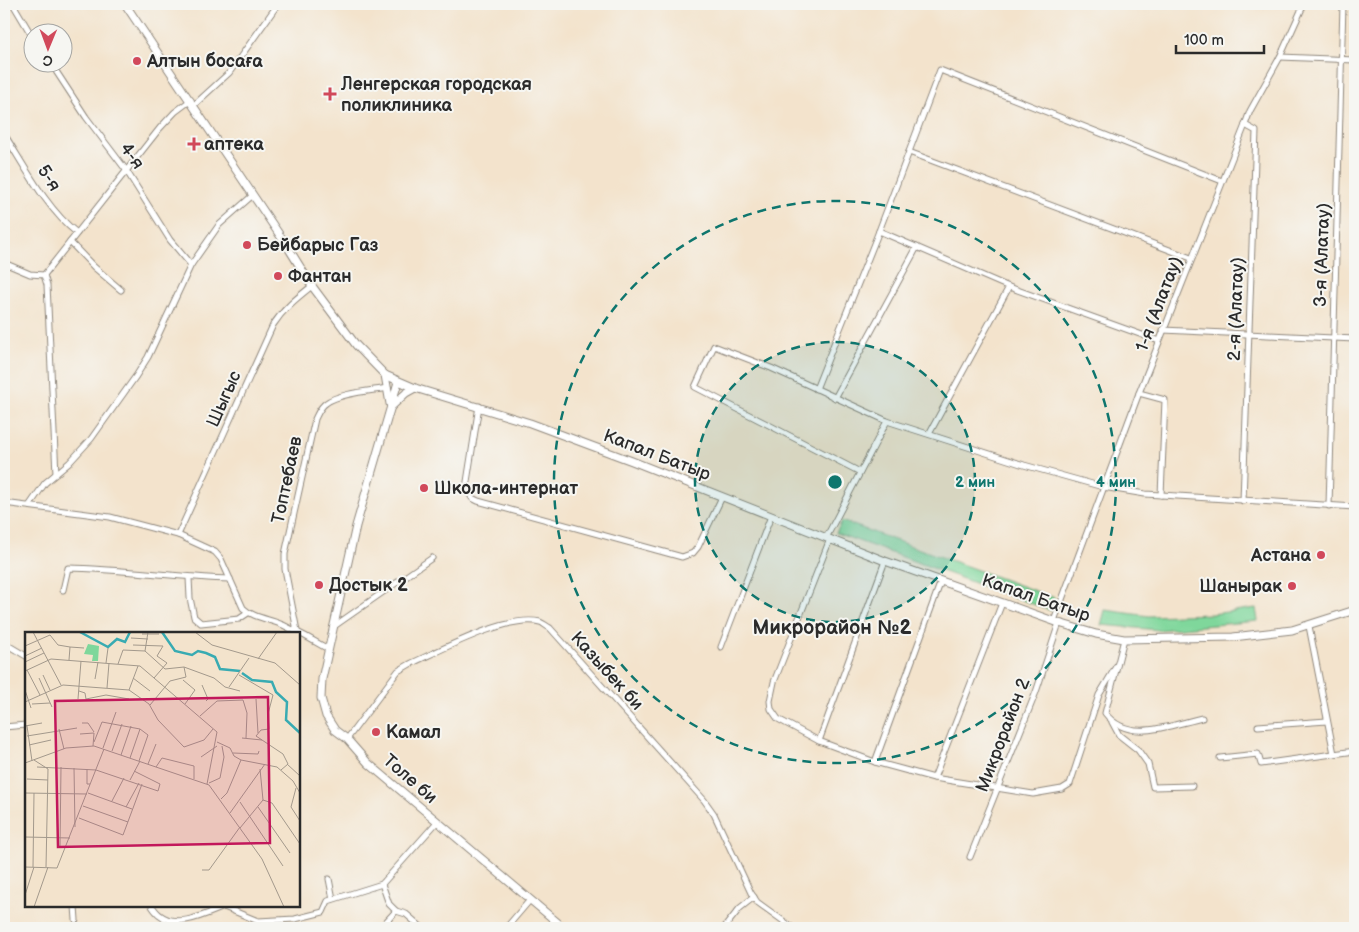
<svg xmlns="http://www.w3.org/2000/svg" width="1359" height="932" font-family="'Balsamiq Sans',sans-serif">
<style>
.green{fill:#7fd79b;stroke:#558163}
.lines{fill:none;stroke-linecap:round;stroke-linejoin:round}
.minor-casing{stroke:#8f877c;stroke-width:7}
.secondary-casing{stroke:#8f877c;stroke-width:9}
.minor{stroke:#fff;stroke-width:5}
.secondary{stroke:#fff;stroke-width:7}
.ring{fill:none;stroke:#0f766e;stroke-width:2.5;stroke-dasharray:9 6}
.poi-dot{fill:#d1495b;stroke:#f6f6f2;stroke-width:2}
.labels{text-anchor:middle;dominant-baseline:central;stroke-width:4;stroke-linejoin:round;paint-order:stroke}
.poi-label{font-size:18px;font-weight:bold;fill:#2b2b2b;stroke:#f6f6f2;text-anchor:start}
.street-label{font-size:18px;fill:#2b2b2b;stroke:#f6f6f2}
.quarter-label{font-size:20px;font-weight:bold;fill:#2b2b2b;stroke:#f6f6f2}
.inset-river{fill:none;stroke:#38abb2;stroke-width:2.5}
.inset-road{fill:none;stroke:#a3998c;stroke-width:1}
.view{fill:#c2185b;fill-opacity:0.15;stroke:#c2185b;stroke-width:2.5}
.inset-edge{fill:none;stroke:#2b2b2b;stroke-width:2.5}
.centre{fill:#0f766e;stroke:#f6f6f2;stroke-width:2.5}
.ring-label{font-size:15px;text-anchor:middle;font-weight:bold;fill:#0f766e;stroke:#f6f6f2;stroke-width:4;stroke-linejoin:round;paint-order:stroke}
</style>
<rect width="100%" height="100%" fill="#f6f6f2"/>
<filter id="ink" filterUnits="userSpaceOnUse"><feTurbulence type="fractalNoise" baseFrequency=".02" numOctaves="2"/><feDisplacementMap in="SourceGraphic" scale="10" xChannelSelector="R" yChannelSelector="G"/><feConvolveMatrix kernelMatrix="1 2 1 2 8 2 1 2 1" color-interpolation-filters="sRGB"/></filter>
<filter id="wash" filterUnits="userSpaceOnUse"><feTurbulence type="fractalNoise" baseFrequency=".0096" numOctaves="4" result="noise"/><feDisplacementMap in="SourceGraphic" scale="20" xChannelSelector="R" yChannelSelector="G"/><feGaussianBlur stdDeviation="1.12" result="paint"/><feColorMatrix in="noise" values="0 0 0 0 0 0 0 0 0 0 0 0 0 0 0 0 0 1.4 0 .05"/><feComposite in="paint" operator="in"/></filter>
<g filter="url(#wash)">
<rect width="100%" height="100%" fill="#f3e3cc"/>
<g class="green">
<polygon points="842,521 1055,598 1052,611 836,533"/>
<polygon points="1256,608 1258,621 1159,630 1101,625 1105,610 1149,616 1212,614"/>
</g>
</g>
<g filter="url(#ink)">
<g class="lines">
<g class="minor-casing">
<g id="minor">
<polyline points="13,4 32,36"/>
<polyline points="1280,57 1355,60"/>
<polyline points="50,62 86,117 126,170 170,240 191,265"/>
<polyline points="194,105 229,73 278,4"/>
<path d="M4,134C24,165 47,210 77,233"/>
<polyline points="909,152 1191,258"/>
<polyline points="879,231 1009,287 1159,341"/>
<polyline points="70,242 94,267 121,290"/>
<polyline points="4,263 30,274 44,275"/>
<polyline points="44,275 160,128 175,112 191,100"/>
<polyline points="44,275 47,285 56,474"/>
<polyline points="1163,330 1355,339"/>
<polyline points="816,389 879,231 940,70 1222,181"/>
<polyline points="1139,393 1165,400 1161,495"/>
<polyline points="835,398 917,247"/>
<polyline points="479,406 466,488 472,498 478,501 682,557 693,553 698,547 722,497"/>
<polyline points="929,434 1009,287"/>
<polyline points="860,472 695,387 714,346 771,368 887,421 1024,465 1103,487 1145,494 1355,507"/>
<polyline points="1243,501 1256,131 1245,125"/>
<path d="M4,503L110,517L178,535L215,552L221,559L243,608C253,618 270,619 283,625C298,632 313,640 328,649"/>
<polyline points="29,506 45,483 69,463 91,439 136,376 148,357 191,265 219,225 253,195"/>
<polyline points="1329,506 1343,4"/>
<path d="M178,535L273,325C284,308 297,298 312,286"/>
<polyline points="826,538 887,421"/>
<polyline points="830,539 774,682 770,701 771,709 778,719 819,741 875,762 934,778 1033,794 1062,789 1070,784 1099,695 1117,665"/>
<polyline points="189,578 190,598 194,617 201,623 239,619 248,613"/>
<path d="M63,590L68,568C122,569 176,577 230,579"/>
<polyline points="1054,621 1139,393 1245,125 1250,111 1280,57 1304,4"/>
<polyline points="1309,626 1334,754"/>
<polyline points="333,627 432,558"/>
<path d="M297,631L285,569V554L315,419C318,413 320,407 326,403C339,393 372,391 388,388"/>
<path d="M1124,639L1105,713C1128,744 1170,725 1202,718"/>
<polyline points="4,643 26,656"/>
<polyline points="721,647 771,516"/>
<polyline points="1112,722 1119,735 1138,750 1148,764 1153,787 1192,786"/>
<polyline points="1258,726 1327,721"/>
<polyline points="4,727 26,725"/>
<path d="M347,739L398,671L410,664C441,650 508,614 540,622C543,623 546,626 550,628L704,800L714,814L751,893L757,902L793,928"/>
<polyline points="819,741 885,561"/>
<polyline points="1220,758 1258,754 1261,764 1355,751"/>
<polyline points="875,762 941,581"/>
<polyline points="934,778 1002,603"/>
<polyline points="970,857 1036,692 1059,623"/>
<polyline points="329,879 333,899"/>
<polyline points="382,884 389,904 396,911 406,914 421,927"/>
<polyline points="75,906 76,920"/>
<path d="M152,906C154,909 157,913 160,915C177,929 206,914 224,907L258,921L295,919L323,912L328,901L382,884L437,822"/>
<polyline points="384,928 383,925 396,911"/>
<polyline points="506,928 530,900"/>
<polyline points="724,928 740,908 754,897"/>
</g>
</g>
<g class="secondary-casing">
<g id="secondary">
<polyline points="125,4 289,249 312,286 356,345 385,375 415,388 530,423 632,461 885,561 1059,623 1096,634 1124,639 1233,637 1292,630 1355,610"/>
<polyline points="385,375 390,404"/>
<polyline points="398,382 356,526 322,679 321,698 326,716 335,730 347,739 368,763 564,928"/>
<polyline points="391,407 406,393 415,388"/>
</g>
</g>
<use href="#minor" class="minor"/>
<use href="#secondary" class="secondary"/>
</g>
</g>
<circle cx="835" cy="482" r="140" fill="#0f766e" fill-opacity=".12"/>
<g class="ring">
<circle cx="835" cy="482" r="140"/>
<circle cx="835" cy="482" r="281"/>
</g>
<g class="poi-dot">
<circle cx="137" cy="61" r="5"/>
<path d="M327.5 86.5h5v5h5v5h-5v5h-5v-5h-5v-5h5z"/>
<path d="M191.5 136.5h5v5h5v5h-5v5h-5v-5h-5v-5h5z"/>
<circle cx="247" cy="245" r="5"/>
<circle cx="278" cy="276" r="5"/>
<circle cx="424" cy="488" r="5"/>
<circle cx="1321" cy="555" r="5"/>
<circle cx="319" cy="585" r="5"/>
<circle cx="1292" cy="586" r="5"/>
<circle cx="376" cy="732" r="5"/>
</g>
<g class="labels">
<g class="poi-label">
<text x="147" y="61">Алтын босаға</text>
<text x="341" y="84">Ленгерская городская<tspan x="341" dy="21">поликлиника</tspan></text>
<text x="204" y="144">аптека</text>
<text x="257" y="245">Бейбарыс Газ</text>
<text x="288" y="276">Фантан</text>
<text x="434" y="488">Школа-интернат</text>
<text x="1311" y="555" text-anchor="end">Астана</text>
<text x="329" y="585">Достык 2</text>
<text x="1282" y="586" text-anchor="end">Шанырак</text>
<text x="386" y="732">Камал</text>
</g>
<g class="street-label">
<text transform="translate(132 156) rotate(54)">4-я</text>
<text transform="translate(49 178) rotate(57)">5-я</text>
<text transform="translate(1322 255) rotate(-88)">3-я (Алатау)</text>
<text transform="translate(1159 304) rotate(-69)">1-я (Алатау)</text>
<text transform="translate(1236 309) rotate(-88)">2-я (Алатау)</text>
<text transform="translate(224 399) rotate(-66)">Шыгыс</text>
<text transform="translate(657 455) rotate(21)">Капал Батыр</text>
<text transform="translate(287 480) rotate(-78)">Топтебаев</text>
<text transform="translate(1036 598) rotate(19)">Капал Батыр</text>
<text transform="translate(607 671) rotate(48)">Казыбек би</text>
<text transform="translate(1003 735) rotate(-69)">Микрорайон 2</text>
<text transform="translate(410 779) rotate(41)">Толе би</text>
</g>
<g class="quarter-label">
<text x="832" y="628">Микрорайон №2</text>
</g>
</g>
<g transform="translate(25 632)">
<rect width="275" height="275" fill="#f3e3cc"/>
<path d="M63,12L74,14L73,29H67L68,23L59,22Z" fill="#7fd79b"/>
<path class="inset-river" d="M55,0L83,15L92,7L100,10L105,0M137,0L150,19L167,23L173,19L181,21L190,25L195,37L215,39M217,41L227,48L247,50L251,60L262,70L261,88L275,101"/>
<path class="inset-road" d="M8,0L36,53M170,0L187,13L250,31L275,53M117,2H134M106,6L123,7M108,13L138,14L132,24L142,31L129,46M0,14L25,3L33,13L45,15M120,19L123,0M0,24L17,16M233,27L252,0M44,28L45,15L59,16M0,30L19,21M81,31L83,16M93,32L98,18L120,19L140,37L159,35L189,46L200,55L215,59M2,38L15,63M0,39L26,27L115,34L192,100L182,152M18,43L25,58M214,43L248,63L243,82L244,97L236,98L231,104L258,122L263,132L256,138M14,46L27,75M108,46L125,59M70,47L73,30M158,48L170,58L160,72M177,53L183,67L181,69M204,55L224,26M82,56L84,31M0,58L6,76M104,58L113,34M54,59L60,61L61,67L81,63L104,67M53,67L56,29M231,67L233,101M0,70L38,53L104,58L124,72L133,88L159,115L179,108L188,97M7,72L25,71M125,73L145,49L161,45L159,35M175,84L192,69L218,68L222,81L221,106M57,91H63L69,100M0,94L17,91M2,94L7,129M34,97L39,117M55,102L69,101L68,114M2,104L52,96M217,106L237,108M69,110L77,90L115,97L123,103L114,129M192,110L205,116L209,124L216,128L252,135L268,149L275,161M4,113L26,108M78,116L91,80M87,119L97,92M208,121L233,122L234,119M96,123L106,94M176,125L192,114M105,126L115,97M9,128L23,137L21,235M0,131L41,116L69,114L184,153L237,227L259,275M123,132L131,112M262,132L275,144M12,135L71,138L133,159L135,152L109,139M131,135L137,126L169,134V147M49,136L50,195M62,137V152H65M2,147L23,148M105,148L115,129M184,151L195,146L199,125L197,114M271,156L266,175L275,189M0,161L62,162M63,161L107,177M196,167L202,161L216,128M238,168L247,171L275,212M87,169L99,146M215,170L258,234M58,174L103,190M101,175L114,151M233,175L265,221M205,181L240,132M54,186L98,203L117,152M215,196L238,168L235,137M0,205L45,206M35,214L36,135M0,235L32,236L79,117M8,235L9,161M177,238H184L215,195M0,263L9,235M9,275L23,235"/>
<path class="view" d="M243,65L245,211L33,215L30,69Z"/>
<rect width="275" height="275" class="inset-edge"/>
</g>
<circle cx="835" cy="482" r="8" class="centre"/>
<g class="ring-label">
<text x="975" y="487">2 мин</text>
<text x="1116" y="487">4 мин</text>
</g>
<rect width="1359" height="932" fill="none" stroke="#f6f6f2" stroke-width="20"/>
<g transform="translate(48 48) rotate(181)"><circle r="24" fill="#f6f6f2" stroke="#a5a5a2"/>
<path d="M0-4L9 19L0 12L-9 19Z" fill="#d1495b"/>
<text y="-8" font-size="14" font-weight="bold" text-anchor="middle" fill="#2b2b2b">С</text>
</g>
<path d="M1176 45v8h88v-8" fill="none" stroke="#2b2b2b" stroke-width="2.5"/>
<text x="1184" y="45" font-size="15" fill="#2b2b2b" stroke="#f6f6f2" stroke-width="4" paint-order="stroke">100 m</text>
</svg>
